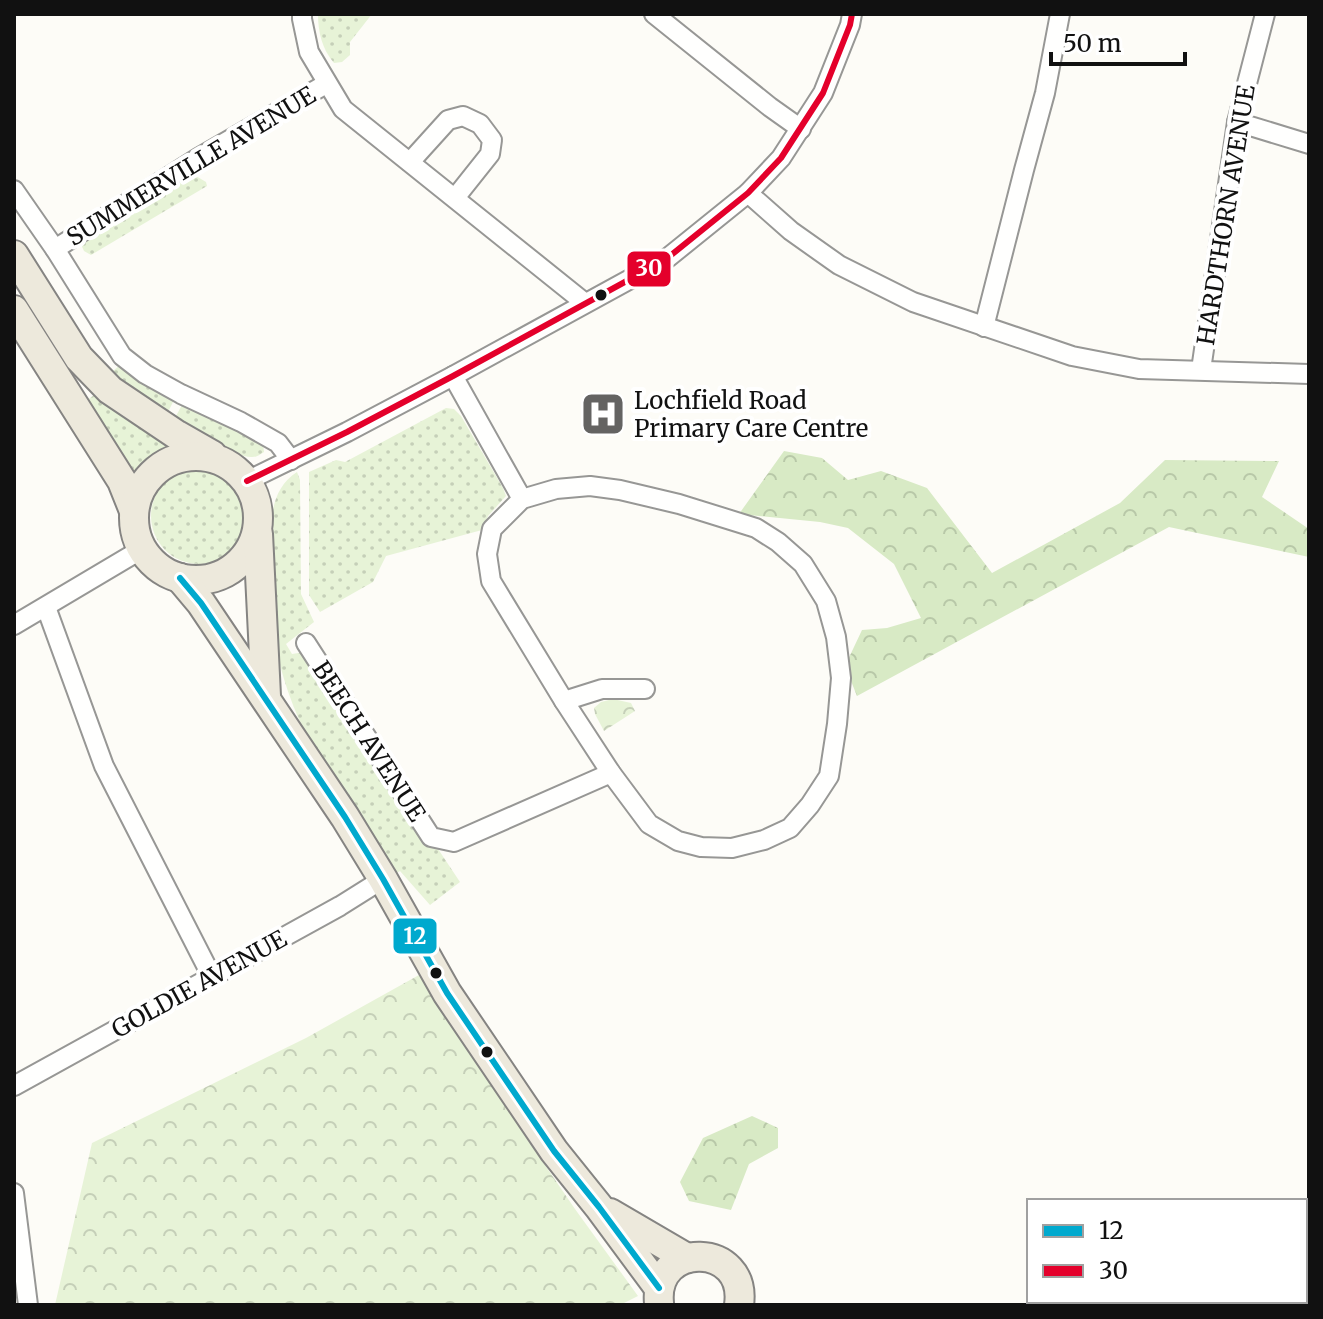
<svg xmlns="http://www.w3.org/2000/svg" width="1323" height="1319" font-family="Merriweather,serif">
<style>
.grass{fill:url(#grass-dots)}
.forest{fill:url(#forest-crowns)}
.park{fill:url(#park-crowns)}
.lines{fill:none;stroke-linecap:round;stroke-linejoin:round}
.minor-casing{stroke:#979795;stroke-width:22}
.primary-casing{stroke:#858482;stroke-width:32}
.minor{stroke:#fffffe;stroke-width:18}
.primary{stroke:#ede9dc;stroke-width:28}
.bus-1-casing{stroke:#fff;stroke-width:12}
.bus-2-casing{stroke:#fff;stroke-width:12}
.bus-1{stroke:#00a9ce;stroke-width:6}
.bus-2{stroke:#e4002b;stroke-width:6}
.bus-dot{fill:#111;stroke:#fff;stroke-width:3}
.labels{text-anchor:middle;dominant-baseline:central;stroke-width:8;stroke-linejoin:round;paint-order:stroke}
.street-label{font-size:24px;fill:#111;stroke:#fff}
.poi-label{font-size:24px;fill:#111;stroke:#fff;text-anchor:start}
.line-badge{stroke:#fff;stroke-width:3}
.badge-label{font-size:22px;text-anchor:middle;font-weight:bold;fill:#fff}
</style>
<defs>
<pattern id="grass-dots" width="8" height="8" patternUnits="userSpaceOnUse" patternTransform="scale(2)"><rect width="8" height="8" fill="#e7f3d7"/><path d="M2 2h.1M6 6h.1" fill="none" stroke="#c5cfb8" stroke-width="1.8" stroke-linecap="round"/></pattern>
<pattern id="forest-crowns" width="20" height="18" patternUnits="userSpaceOnUse" patternTransform="scale(2)"><rect width="20" height="18" fill="#d8eac5"/><path d="M2 6a3 3 0 1 1 6 0M12 15a3 3 0 1 1 6 0" fill="none" stroke="#b8c8a8"/></pattern>
<pattern id="park-crowns" width="20" height="18" patternUnits="userSpaceOnUse" patternTransform="scale(2)"><rect width="20" height="18" fill="#e7f3d7"/><path d="M2 6a3 3 0 1 1 6 0M12 15a3 3 0 1 1 6 0" fill="none" stroke="#c5cfb8"/></pattern>
</defs>
<rect width="100%" height="100%" fill="#fdfcf7"/>
<g class="grass">
<path d="M318,14H372L350,42V55L342,62L334,63C322,49 318,32 318,14Z"/>
<polygon points="190,175 196,176 206,182 207,186 91,255 84,251 79,240 182,177"/>
<polygon points="122,363 175,398 168,412 123,384 111,373"/>
<polygon points="100,391 176,446 158,453 137,473 132,472 87,400"/>
<path d="M183,403L263,443L264,452C259,455 258,457 252,457C235,458 192,426 176,416Z"/>
<polygon points="446,408 454,409 461,416 503,488 506,496 488,516 482,530 386,556 373,582 320,612 309,595 309,472 336,460 345,462"/>
<circle cx="199" cy="516" r="48"/>
<path d="M297,472L300,480L301,594L314,622L286,644L292,654L305,652L311,658L460,882L430,905L400,871L395,874L310,742C293,710 280,673 274,637L273,510C276,494 283,481 297,472Z"/>
</g>
<g class="forest">
<polygon points="784,451 822,458 848,480 881,471 927,488 992,573 1120,503 1165,460 1279,461 1262,497 1309,529 1309,557 1169,527 857,696 845,666 862,630 887,628 921,618 894,564 848,528 820,522 739,514"/>
<polygon points="752,1116 778,1128 778,1148 749,1164 731,1210 689,1201 680,1182 703,1138"/>
</g>
<g class="park">
<polygon points="613,699 631,703 635,711 604,731 595,714 594,708 601,702"/>
<polygon points="419,975 484,1068 523,1133 575,1209 638,1296 620,1305 55,1305 92,1143 306,1038"/>
</g>
<g class="lines">
<g class="minor-casing">
<g id="minor">
<polyline points="302,14 302,19 309,52 343,109 585,303"/>
<polyline points="654,14 770,107 801,129"/>
<polyline points="1237,122 1309,144"/>
<polyline points="410,162 448,120 463,116 480,124 492,140 490,154 455,198"/>
<polyline points="14,190 55,249 122,356 145,374 181,394 241,422 278,443 291,460"/>
<polyline points="748,193 791,231 839,265 913,302 1072,356 1139,369 1309,374"/>
<polyline points="55,249 198,158 326,84"/>
<polyline points="984,327 1024,170 1045,93 1060,14"/>
<polyline points="1201,370 1237,122 1265,14"/>
<polyline points="453,376 522,499 492,529 487,554 491,581 564,701 611,773 649,824 678,841 701,847 732,848 764,840 790,828 810,805 829,776 837,724 841,678 836,637 826,601 803,564 778,542 756,528 679,504 620,490 590,486 556,489 522,499"/>
<polyline points="247,481 347,432 453,376 665,260 748,193 781,158 823,93 850,25 852,14"/>
<polyline points="46,607 104,766 212,977"/>
<polyline points="14,625 142,549"/>
<polyline points="306,643 431,837 454,842 611,773"/>
<polyline points="564,701 602,689 645,689"/>
<polyline points="14,1086 340,906 383,879"/>
<polyline points="14,1193 28,1305"/>
</g>
</g>
<g class="primary-casing">
<g id="primary">
<polyline points="14,255 79,358 110,390 177,435 212,455"/>
<polyline points="14,310 122,481 134,511"/>
<circle cx="196" cy="518" r="62"/>
<polyline points="258,534 266,696"/>
<polyline points="180,578 201,603 345,817 383,879 447,993 554,1151 599,1207 659,1288"/>
<polyline points="610,1213 687,1258"/>
<path d="M659,1303C653,1240 748,1242 739,1305"/>
</g>
</g>
<use href="#minor" class="minor"/>
<use href="#primary" class="primary"/>
<g class="bus-1-casing">
<polyline id="bus-1" points="180,578 201,603 345,817 383,879 447,993 554,1151 599,1207 659,1288"/>
</g>
<g class="bus-2-casing">
<polyline id="bus-2" points="247,481 347,432 453,376 665,260 748,193 781,158 823,93 850,25 852,14"/>
</g>
<use href="#bus-1" class="bus-1"/>
<use href="#bus-2" class="bus-2"/>
</g>
<defs>
<g id="hospital-square" transform="scale(2.3)"><rect x="-9" y="-9" width="18" height="18" rx="4" fill="#646362" stroke="#fff"/><path d="M-5-5h3v3.5h4V-5h3V5h-3V1.5h-4V5h-3Z" fill="#fff"/></g>
</defs>
<g fill-rule="evenodd">
<use href="#hospital-square" x="603" y="414"/>
</g>
<g class="bus-dot">
<circle cx="601" cy="295" r="7"/>
<circle cx="436" cy="973" r="7"/>
<circle cx="487" cy="1052" r="7"/>
</g>
<g class="labels">
<g class="street-label">
<text transform="translate(191 166) rotate(-31)">SUMMERVILLE AVENUE</text>
<text transform="translate(1226 215) rotate(-81)">HARDTHORN AVENUE</text>
<text transform="translate(369 741) rotate(57)">BEECH AVENUE</text>
<text transform="translate(199 984) rotate(-29)">GOLDIE AVENUE</text>
</g>
<g class="poi-label">
<text x="634" y="400">Lochfield Road<tspan x="634" dy="28">Primary Care Centre</tspan></text>
</g>
</g>
<g class="line-badge">
<rect x="626" y="250" width="46" height="38" rx="8" fill="#e4002b"/>
<rect x="392" y="917" width="46" height="38" rx="8" fill="#00a9ce"/>
</g>
<g class="badge-label">
<text x="649" y="276">30</text>
<text x="415" y="944">12</text>
</g>
<rect width="1323" height="1319" fill="none" stroke="#111111" stroke-width="32"/>
<rect x="1027" y="1199" width="280" height="104" fill="#ffffff" stroke="#a0a0a0" stroke-width="2"/>
<rect x="1043" y="1225" width="40" height="12" fill="#00a9ce" stroke="#a0a0a0" stroke-width="2"/>
<text x="1099" y="1239" font-size="24" fill="#111111">12</text>
<rect x="1043" y="1265" width="40" height="12" fill="#e4002b" stroke="#a0a0a0" stroke-width="2"/>
<text x="1099" y="1279" font-size="24" fill="#111111">30</text>
<path d="M1051 52v12h134v-12" fill="none" stroke="#111111" stroke-width="4"/>
<text x="1063" y="52" font-size="24" fill="#111111" stroke="#ffffff" stroke-width="6" paint-order="stroke">50 m</text>
</svg>
